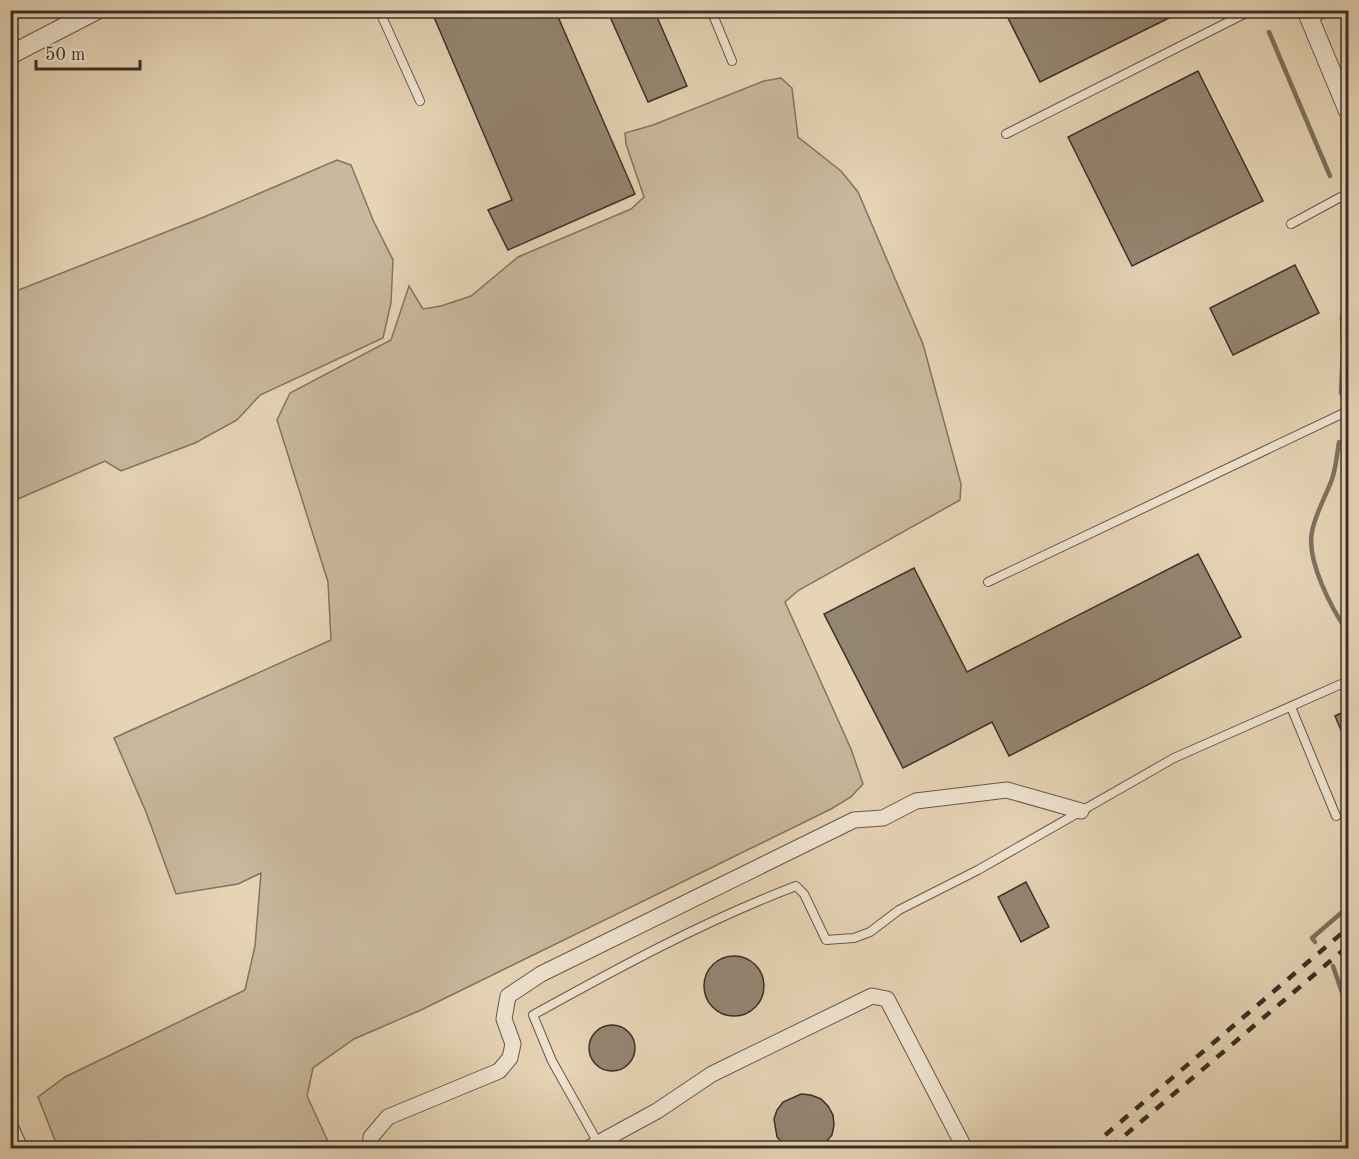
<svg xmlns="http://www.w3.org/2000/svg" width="1359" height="1159" font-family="'Old Standard TT',serif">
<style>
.green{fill:#c9b89d;stroke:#827462;stroke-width:1.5}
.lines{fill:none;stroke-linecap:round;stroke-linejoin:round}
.stream{stroke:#7f715f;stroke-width:4.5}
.building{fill:#948571;stroke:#3c3027;stroke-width:1.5}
.service-casing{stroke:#66594a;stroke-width:10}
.minor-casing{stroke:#66594a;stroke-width:17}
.tertiary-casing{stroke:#66594a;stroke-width:20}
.service{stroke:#efe3cf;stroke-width:8}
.minor{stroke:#efe3cf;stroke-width:15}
.tertiary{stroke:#efe3cf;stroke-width:18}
.rail{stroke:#3c3027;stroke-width:4.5;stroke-dasharray:10 10;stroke-linecap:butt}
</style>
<rect width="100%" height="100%" fill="#e6d4b5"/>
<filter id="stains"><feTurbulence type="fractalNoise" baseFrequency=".00333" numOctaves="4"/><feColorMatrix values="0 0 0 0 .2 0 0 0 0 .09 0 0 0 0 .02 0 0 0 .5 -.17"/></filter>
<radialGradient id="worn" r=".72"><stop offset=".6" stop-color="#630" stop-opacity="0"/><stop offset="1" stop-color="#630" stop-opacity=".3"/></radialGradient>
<g class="green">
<polygon points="781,78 792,88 798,137 841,171 858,192 923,344 961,484 960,500 799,590 785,602 851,749 863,784 851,797 831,809 421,1010 354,1039 313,1068 307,1096 331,1148 58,1148 38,1097 65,1077 245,990 255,946 261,873 238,884 176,894 146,812 114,738 331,640 328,582 277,420 290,393 391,340 409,286 423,309 441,306 471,296 518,257 631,209 644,197 626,144 625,133 653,125 764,81"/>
<polygon points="337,160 351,165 373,220 393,260 391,303 383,338 260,395 237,420 195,443 121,471 105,461 11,502 11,293 204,217"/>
</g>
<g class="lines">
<g class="stream">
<polyline points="1269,32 1330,176"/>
<polyline points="1348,220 1348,221"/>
<polyline points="1341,393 1343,349 1342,317 1344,308 1348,306"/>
<path d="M1339,442C1337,454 1336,468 1332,479C1326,496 1315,514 1312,532C1306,560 1332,610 1348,632"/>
<polyline points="1315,942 1312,938 1348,907"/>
<polyline points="1333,966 1348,1010"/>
</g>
</g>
<g class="building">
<polygon points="431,10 555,10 635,194 508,250 488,210 512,200"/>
<polygon points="607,10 654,10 687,86 648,102"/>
<polygon points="1004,10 1185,10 1040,82"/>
<polygon points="1198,71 1263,201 1132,266 1068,137"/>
<polygon points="1295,265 1319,313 1233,355 1210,308"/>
<polygon points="1198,554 1241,637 1009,756 992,722 903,768 824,614 914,568 967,672"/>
<polygon points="1348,710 1348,747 1335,716"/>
<polygon points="1026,882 1049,927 1021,942 998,897"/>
<circle cx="734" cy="986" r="30"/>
<circle cx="612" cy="1048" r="23"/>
<polygon points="801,1094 811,1095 821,1099 828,1106 833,1115 834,1125 832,1135 820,1149 788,1149 777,1137 774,1119 777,1110 783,1102"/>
</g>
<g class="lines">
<g class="service-casing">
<g id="service">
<polyline points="379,10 420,101"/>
<polyline points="711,10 732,61"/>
<polyline points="1006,134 1252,10"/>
<polyline points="1291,224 1348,193"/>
<polyline points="988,582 1348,411"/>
<polyline points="1291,707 1336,816"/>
<path d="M598,1143L552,1061L533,1015C618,968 704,921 796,886L804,894L826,940L854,938L870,932L899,910L978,870L1174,758L1348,681"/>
</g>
</g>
<g class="minor-casing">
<g id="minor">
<polyline points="1309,17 1323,10"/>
<polyline points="10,1126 20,1148"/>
<polyline points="370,1148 371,1137 388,1117 499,1071 510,1058 513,1044 504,1019 508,996 541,974 854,820 883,818 916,801 1007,790 1081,811"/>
<polyline points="589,1148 657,1111 712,1074 872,996 887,999 963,1145"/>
</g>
</g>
<g class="tertiary-casing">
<g id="tertiary">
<polyline points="1306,10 1348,111"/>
<polyline points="10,55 97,10"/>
</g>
</g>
<use href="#service" class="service"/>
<use href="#minor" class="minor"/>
<use href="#tertiary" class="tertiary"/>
<g class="rail">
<polyline points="1090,1148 1348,928"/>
<polyline points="1110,1148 1348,946"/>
</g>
</g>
<rect width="1359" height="1159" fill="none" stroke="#e6d4b5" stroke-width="36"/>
<rect x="12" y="12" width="1335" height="1135" fill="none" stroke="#3c3027" stroke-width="3"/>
<rect x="18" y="18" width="1323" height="1123" fill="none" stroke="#3c3027" stroke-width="1.5"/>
<path d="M36 60v9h104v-9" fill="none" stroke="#3c3027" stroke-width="3"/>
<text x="45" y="60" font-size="18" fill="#3c3027" stroke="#efe3cf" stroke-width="4.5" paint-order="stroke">50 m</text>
<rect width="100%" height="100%" filter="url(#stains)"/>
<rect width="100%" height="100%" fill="url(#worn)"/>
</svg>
